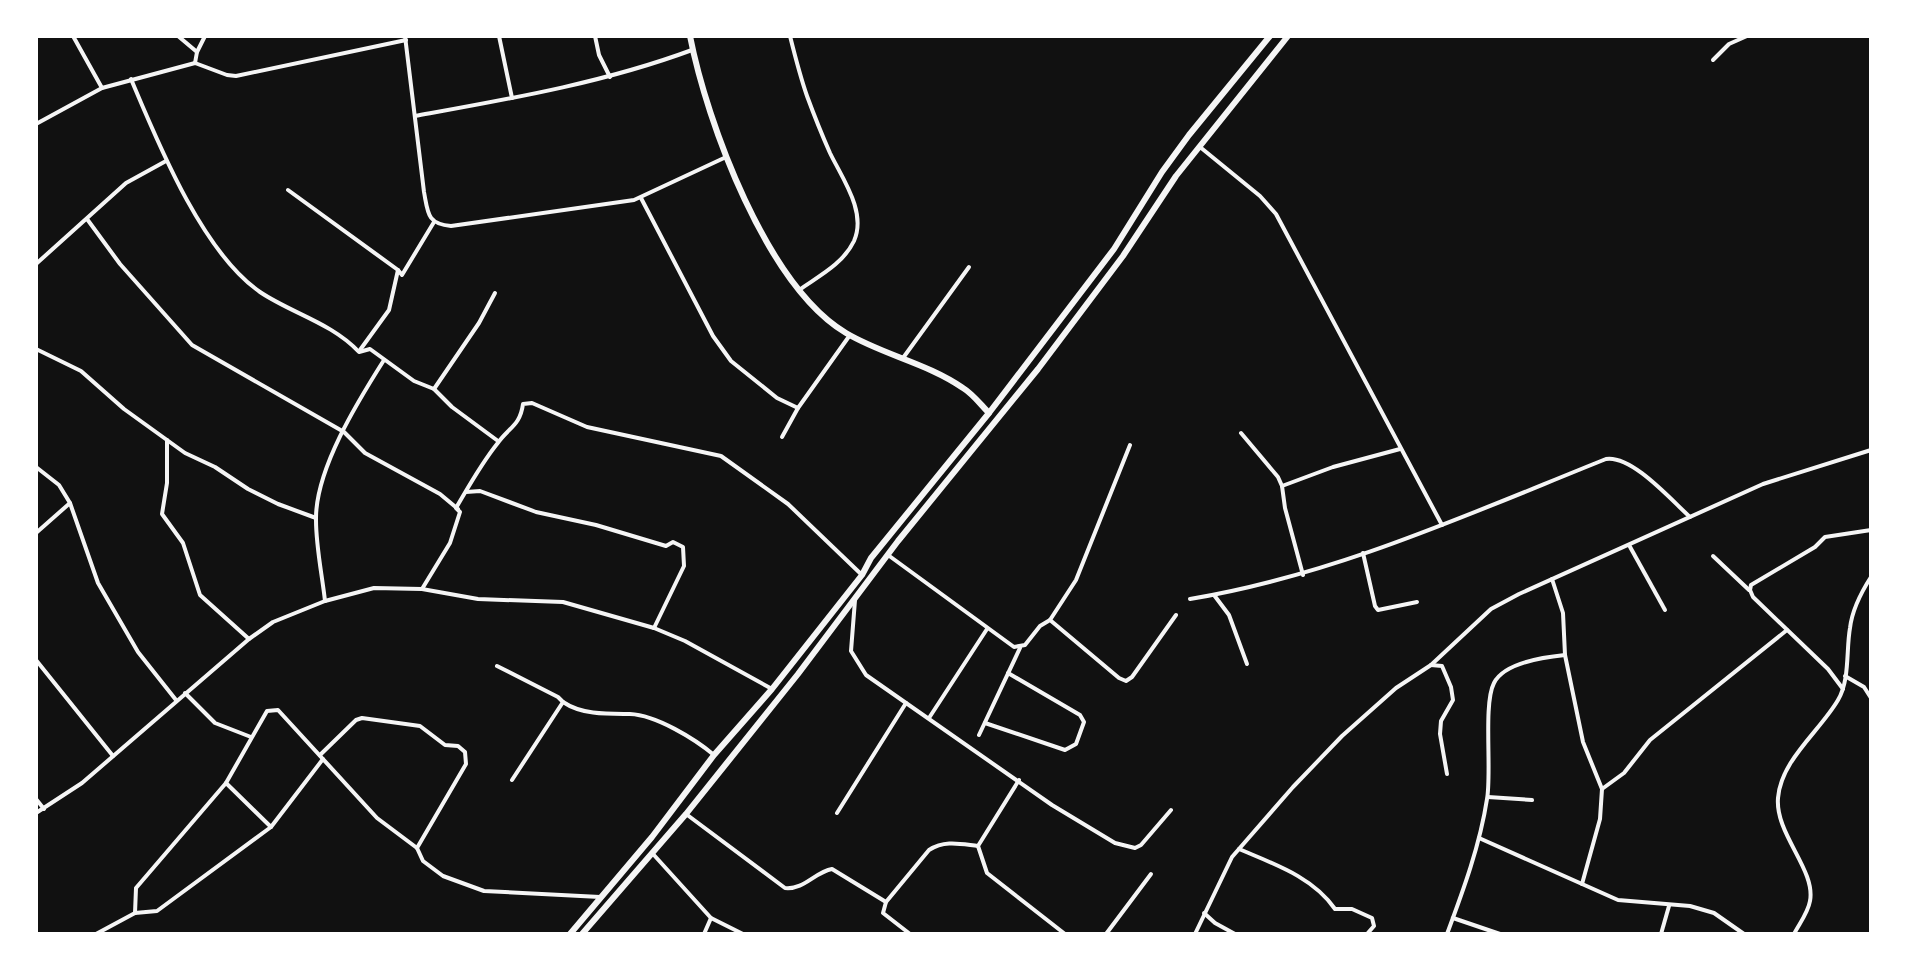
<svg xmlns="http://www.w3.org/2000/svg" width="1907" height="970" font-family="'Crimson Pro',serif">
<style>
.lines{fill:none;stroke-linecap:round;stroke-linejoin:round}
.minor{stroke:#f5f5f5;stroke-width:4}
.tertiary{stroke:#f5f5f5;stroke-width:6}
.secondary{stroke:#f5f5f5;stroke-width:6}
</style>
<rect width="100%" height="100%" fill="#111"/>
<g class="lines">
<g class="minor">
<polyline points="73,36 102,88"/>
<polyline points="178,36 197,52"/>
<path d="M405,36L424,192C428,213 427,224 451,226L634,200L724,158"/>
<polyline points="499,36 512,98"/>
<polyline points="595,36 599,55 610,77"/>
<path d="M790,36C795,56 800,76 807,96C814,115 822,135 830,153C842,178 867,212 854,241C843,264 819,276 799,290"/>
<polyline points="1713,60 1729,44 1747,36"/>
<polyline points="195,63 197,52 205,36"/>
<path d="M131,79C158,143 202,252 260,292C291,313 332,323 359,352L370,349L414,381L434,389L452,407L498,441"/>
<path d="M415,116C509,99 603,83 692,50"/>
<polyline points="36,124 102,88 195,63 227,75 236,76 406,40"/>
<polyline points="1200,147 1260,196 1276,214 1442,525"/>
<polyline points="288,190 398,270"/>
<polyline points="641,198 713,336 731,361 777,398 798,408"/>
<polyline points="87,219 120,264 192,345 344,432 365,453 440,494 458,509"/>
<polyline points="36,264 126,183 166,161"/>
<polyline points="36,349 81,371 124,409 185,453 215,467 248,489 278,504 316,518"/>
<polyline points="360,350 389,310 398,270 402,275 434,222"/>
<polyline points="903,358 969,267"/>
<polyline points="434,389 479,323 495,293"/>
<polyline points="1241,433 1278,477 1282,486 1285,508 1303,575"/>
<polyline points="782,437 798,408 850,335"/>
<polyline points="167,440 167,483 162,514 183,543 200,595 249,639"/>
<polyline points="36,467 59,485 70,503 98,583 138,652 176,700"/>
<polyline points="1282,486 1333,467 1400,449"/>
<polyline points="466,492 480,491 536,512 596,525 666,546 673,542 683,547 684,566 654,628"/>
<polyline points="36,533 70,503"/>
<polyline points="1629,545 1665,610"/>
<polyline points="1363,553 1375,606 1378,610 1417,602"/>
<polyline points="888,555 1014,647 1025,645 1040,626 1050,620 1119,678 1126,681 1132,677 1176,615"/>
<polyline points="1713,556 1749,590"/>
<polyline points="1552,579 1563,613 1565,655"/>
<path d="M422,589L450,543L460,512L456,508C469,486 481,464 497,444C509,427 520,426 523,404L532,403L587,427L721,456L788,504L862,575"/>
<polyline points="1214,595 1229,615 1247,664"/>
<path d="M1190,599C1335,575 1471,513 1606,459C1632,455 1671,500 1690,517"/>
<polyline points="855,600 851,651 866,675 1052,805 1115,843 1135,848 1141,845 1171,810"/>
<path d="M325,601C322,574 316,547 316,520C315,470 358,401 384,360"/>
<polyline points="1050,620 1076,580 1130,445"/>
<polyline points="36,660 113,756"/>
<polyline points="1431,665 1442,666 1451,687 1453,700 1441,721 1440,734 1447,774"/>
<polyline points="497,666 558,697 563,702"/>
<polyline points="1845,676 1864,687 1871,698"/>
<polyline points="1843,689 1828,669 1753,597 1750,590 1751,585 1815,547 1825,537 1871,530"/>
<polyline points="185,693 215,723 251,737"/>
<polyline points="929,718 987,629"/>
<polyline points="985,723 1065,750 1076,744 1084,722 1080,715 1008,673"/>
<polyline points="979,735 1020,648"/>
<polyline points="320,755 356,720 362,718 420,726 445,745 458,746 465,752 466,764 417,848"/>
<path d="M512,780L563,702C582,715 608,714 630,714C656,715 695,739 714,755"/>
<polyline points="1019,780 978,846 987,873 1065,934"/>
<polyline points="226,783 271,827 323,759"/>
<polyline points="1488,797 1532,800"/>
<polyline points="36,799 44,809"/>
<polyline points="36,813 82,783 249,639 273,622 325,601 374,588 422,589 478,599 563,602 654,628 685,641 772,689"/>
<polyline points="837,813 906,703"/>
<path d="M686,814L785,888C804,890 815,872 832,869L886,902"/>
<polyline points="1479,838 1618,900 1690,906 1714,913 1744,934"/>
<path d="M1239,849C1274,864 1313,877 1335,909H1352L1372,918L1374,926L1367,934"/>
<polyline points="653,854 711,918 743,934"/>
<polyline points="1582,884 1600,819 1602,789 1624,773 1650,740 1787,630"/>
<polyline points="135,913 136,888 226,783 267,711 278,710 377,818 417,848 423,861 443,876 484,891 600,897"/>
<polyline points="1204,913 1215,923 1235,934"/>
<polyline points="1453,918 1500,934"/>
<polyline points="96,934 135,913 157,911 271,827"/>
<polyline points="704,934 711,918"/>
<path d="M910,934L883,913L886,902L929,850C945,840 960,844 978,846"/>
<polyline points="1106,934 1151,874"/>
<polyline points="1195,934 1232,857 1293,787 1342,736 1396,688 1431,665 1491,609 1519,594 1763,484 1871,450"/>
<path d="M1447,934C1463,891 1480,845 1487,799C1492,772 1483,704 1494,683C1504,663 1545,657 1565,655L1583,742L1602,789"/>
<polyline points="1661,934 1669,906"/>
<path d="M1794,934C1799,924 1808,913 1810,901C1816,870 1775,834 1778,798C1781,760 1820,731 1838,700C1850,680 1846,650 1850,628C1852,611 1862,591 1871,577"/>
</g>
<path class="tertiary" d="M690,36C707,123 767,286 846,333C883,355 927,363 963,388C973,394 981,405 989,413"/>
<g class="secondary">
<polyline points="570,934 652,837 714,755 772,689 862,575 871,558 989,413 1114,249 1162,172 1189,135 1270,36"/>
<polyline points="582,934 686,814 798,674 898,541 1038,369 1123,256 1176,176 1288,36"/>
</g>
</g>
<rect width="1907" height="970" fill="none" stroke="#ffffff" stroke-width="76"/>
</svg>
